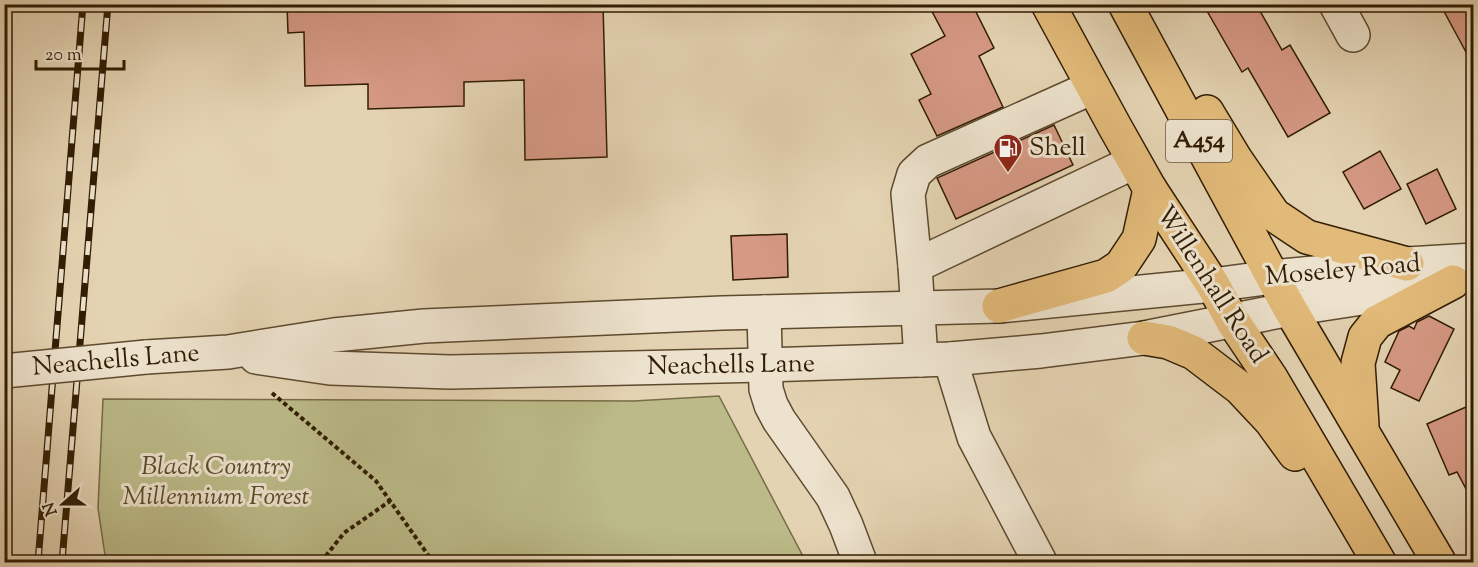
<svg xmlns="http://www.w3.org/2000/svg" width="1478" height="567" font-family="'Sorts Mill Goudy',serif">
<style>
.green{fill:#bbba88;stroke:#766c46;stroke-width:1.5}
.building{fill:#d69984;stroke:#311d03;stroke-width:1.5}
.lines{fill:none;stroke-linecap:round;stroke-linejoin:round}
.minor-casing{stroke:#5e4a2f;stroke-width:36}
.highway-casing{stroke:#311d03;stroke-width:36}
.path{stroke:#311d03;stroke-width:4;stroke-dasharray:4.5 3;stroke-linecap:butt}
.minor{stroke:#ede2cd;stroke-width:33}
.highway{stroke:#e2ba79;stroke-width:33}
.rail-casing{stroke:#311d03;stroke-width:7}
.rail{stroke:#ede2cd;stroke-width:4.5;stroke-dasharray:14;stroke-linecap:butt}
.minor-bridge-casing{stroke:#5e4a2f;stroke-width:36;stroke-linecap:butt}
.minor-bridge{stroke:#ede2cd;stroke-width:33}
.labels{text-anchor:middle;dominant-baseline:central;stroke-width:6;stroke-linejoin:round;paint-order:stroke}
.shield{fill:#ede2cd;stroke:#695840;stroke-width:1.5}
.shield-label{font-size:24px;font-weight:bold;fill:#311d03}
.poi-label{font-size:26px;fill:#311d03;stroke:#ede2cd;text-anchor:start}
.street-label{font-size:26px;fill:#311d03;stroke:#ede2cd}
.park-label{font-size:26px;font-style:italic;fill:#5a4c2b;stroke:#ede2cd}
</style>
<rect width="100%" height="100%" fill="#e4d3b2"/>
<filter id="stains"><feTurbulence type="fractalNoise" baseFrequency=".00333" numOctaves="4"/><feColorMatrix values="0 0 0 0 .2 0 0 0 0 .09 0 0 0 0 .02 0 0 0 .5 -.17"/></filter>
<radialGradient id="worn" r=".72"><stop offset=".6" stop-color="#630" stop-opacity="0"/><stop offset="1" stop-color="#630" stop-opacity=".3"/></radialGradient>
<polygon class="green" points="719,396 806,562 106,562 98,508 103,399 634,401"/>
<g class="building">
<polygon points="287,4 603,4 607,157 525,160 524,80 464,82 464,106 368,109 368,84 305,86 304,32 288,33"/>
<polygon points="928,4 972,4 994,48 979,56 1003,107 937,136 919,100 931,94 911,54 945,36"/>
<polygon points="1203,4 1256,4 1282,50 1290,45 1330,113 1288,137 1248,68 1242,72"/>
<polygon points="1440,4 1473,4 1473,65"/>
<polygon points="1054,125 1073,165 956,219 937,178"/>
<polygon points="1380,151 1401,189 1364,209 1343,172"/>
<polygon points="1437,169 1456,209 1426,224 1407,184"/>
<polygon points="787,234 788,277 733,280 731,236"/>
<polygon points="1429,316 1454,329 1419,401 1391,388 1400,370 1385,362 1399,331 1409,326 1414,329 1417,322"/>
<polygon points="1466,407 1473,424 1473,502 1457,472 1449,475 1427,424"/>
</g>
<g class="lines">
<g class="minor-casing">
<g id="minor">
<polyline points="1336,4 1353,35"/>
<polyline points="915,266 1134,162"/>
<polyline points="764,312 766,389 771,405 779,420 833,497 846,525 860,562"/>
<polyline points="146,357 228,352 334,335 424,326 722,313 999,306 1213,285 1272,277 1407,264 1474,260"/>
<polyline points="256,357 330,368 450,372 765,365 950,359 1041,351 1144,338 1290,309 1401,292 1439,284"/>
<polyline points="950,359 974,437 1040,562"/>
<polyline points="921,360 915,266 908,194 914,174 928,161 1093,87"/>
</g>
</g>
<g class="highway-casing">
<g id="highway">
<polyline points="1048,4 1115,127 1150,189 1213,285 1232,320 1271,378 1379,562"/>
<polyline points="1125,4 1290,309 1439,562"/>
<polyline points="1207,112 1236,160 1274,215 1307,237 1407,264"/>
<polyline points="999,306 1106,276 1121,266 1139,239 1150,189"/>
<polyline points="1144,338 1168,342 1194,353 1240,388 1271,421 1295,454"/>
<polyline points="1362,425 1358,363 1365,337 1377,322 1453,282"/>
</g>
</g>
<g class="path">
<polyline points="272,393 376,481 433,562"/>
<polyline points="321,562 344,533 390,501"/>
</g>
<use href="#minor" class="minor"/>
<use href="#highway" class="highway"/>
<g class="rail-casing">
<g id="rail">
<polyline points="38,562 83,4"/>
<polyline points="62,562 108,4"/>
</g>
</g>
<use href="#rail" class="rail"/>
<g class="minor-bridge-casing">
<polyline id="minor-bridge" points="4,371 146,357"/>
</g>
<use href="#minor-bridge" class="minor-bridge"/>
</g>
<defs>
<g id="fuel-pin" transform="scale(1.5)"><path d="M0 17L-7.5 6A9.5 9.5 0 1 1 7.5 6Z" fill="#8f2418" stroke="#ede2cd"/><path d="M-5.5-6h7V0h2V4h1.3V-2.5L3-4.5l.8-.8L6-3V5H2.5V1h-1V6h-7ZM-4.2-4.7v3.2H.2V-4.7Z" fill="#fff"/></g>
</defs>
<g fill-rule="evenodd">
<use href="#fuel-pin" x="1008" y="148"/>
</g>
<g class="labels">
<rect class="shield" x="1166" y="120" width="66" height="42" rx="4.5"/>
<g class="shield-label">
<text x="1199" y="141">A454</text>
</g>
<g class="poi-label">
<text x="1029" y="148">Shell</text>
</g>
<g class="street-label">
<text transform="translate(1343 271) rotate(-5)">Moseley Road</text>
<text transform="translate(1211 285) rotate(57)">Willenhall Road</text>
<text transform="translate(116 361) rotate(-5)">Neachells Lane</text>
<text transform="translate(731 366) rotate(-1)">Neachells Lane</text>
</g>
<g class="park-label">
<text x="216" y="467">Black Country<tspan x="216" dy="30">Millennium Forest</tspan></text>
</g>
</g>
<rect width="1478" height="567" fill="none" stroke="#e4d3b2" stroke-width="24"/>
<rect x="6" y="6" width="1466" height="555" fill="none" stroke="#311d03" stroke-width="3"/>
<rect x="12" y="12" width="1454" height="543" fill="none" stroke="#311d03" stroke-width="1.5"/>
<g transform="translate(63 504) rotate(249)" stroke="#ede2cd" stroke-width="4.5" paint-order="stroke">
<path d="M0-4.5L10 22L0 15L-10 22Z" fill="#311d03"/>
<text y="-9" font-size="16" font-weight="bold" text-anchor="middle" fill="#311d03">N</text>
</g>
<path d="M36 60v9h88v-9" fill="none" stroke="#311d03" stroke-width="3"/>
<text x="45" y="60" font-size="18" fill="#311d03" stroke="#ede2cd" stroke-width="4.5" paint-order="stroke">20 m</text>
<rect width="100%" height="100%" filter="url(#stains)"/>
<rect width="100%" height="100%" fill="url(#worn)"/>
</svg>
